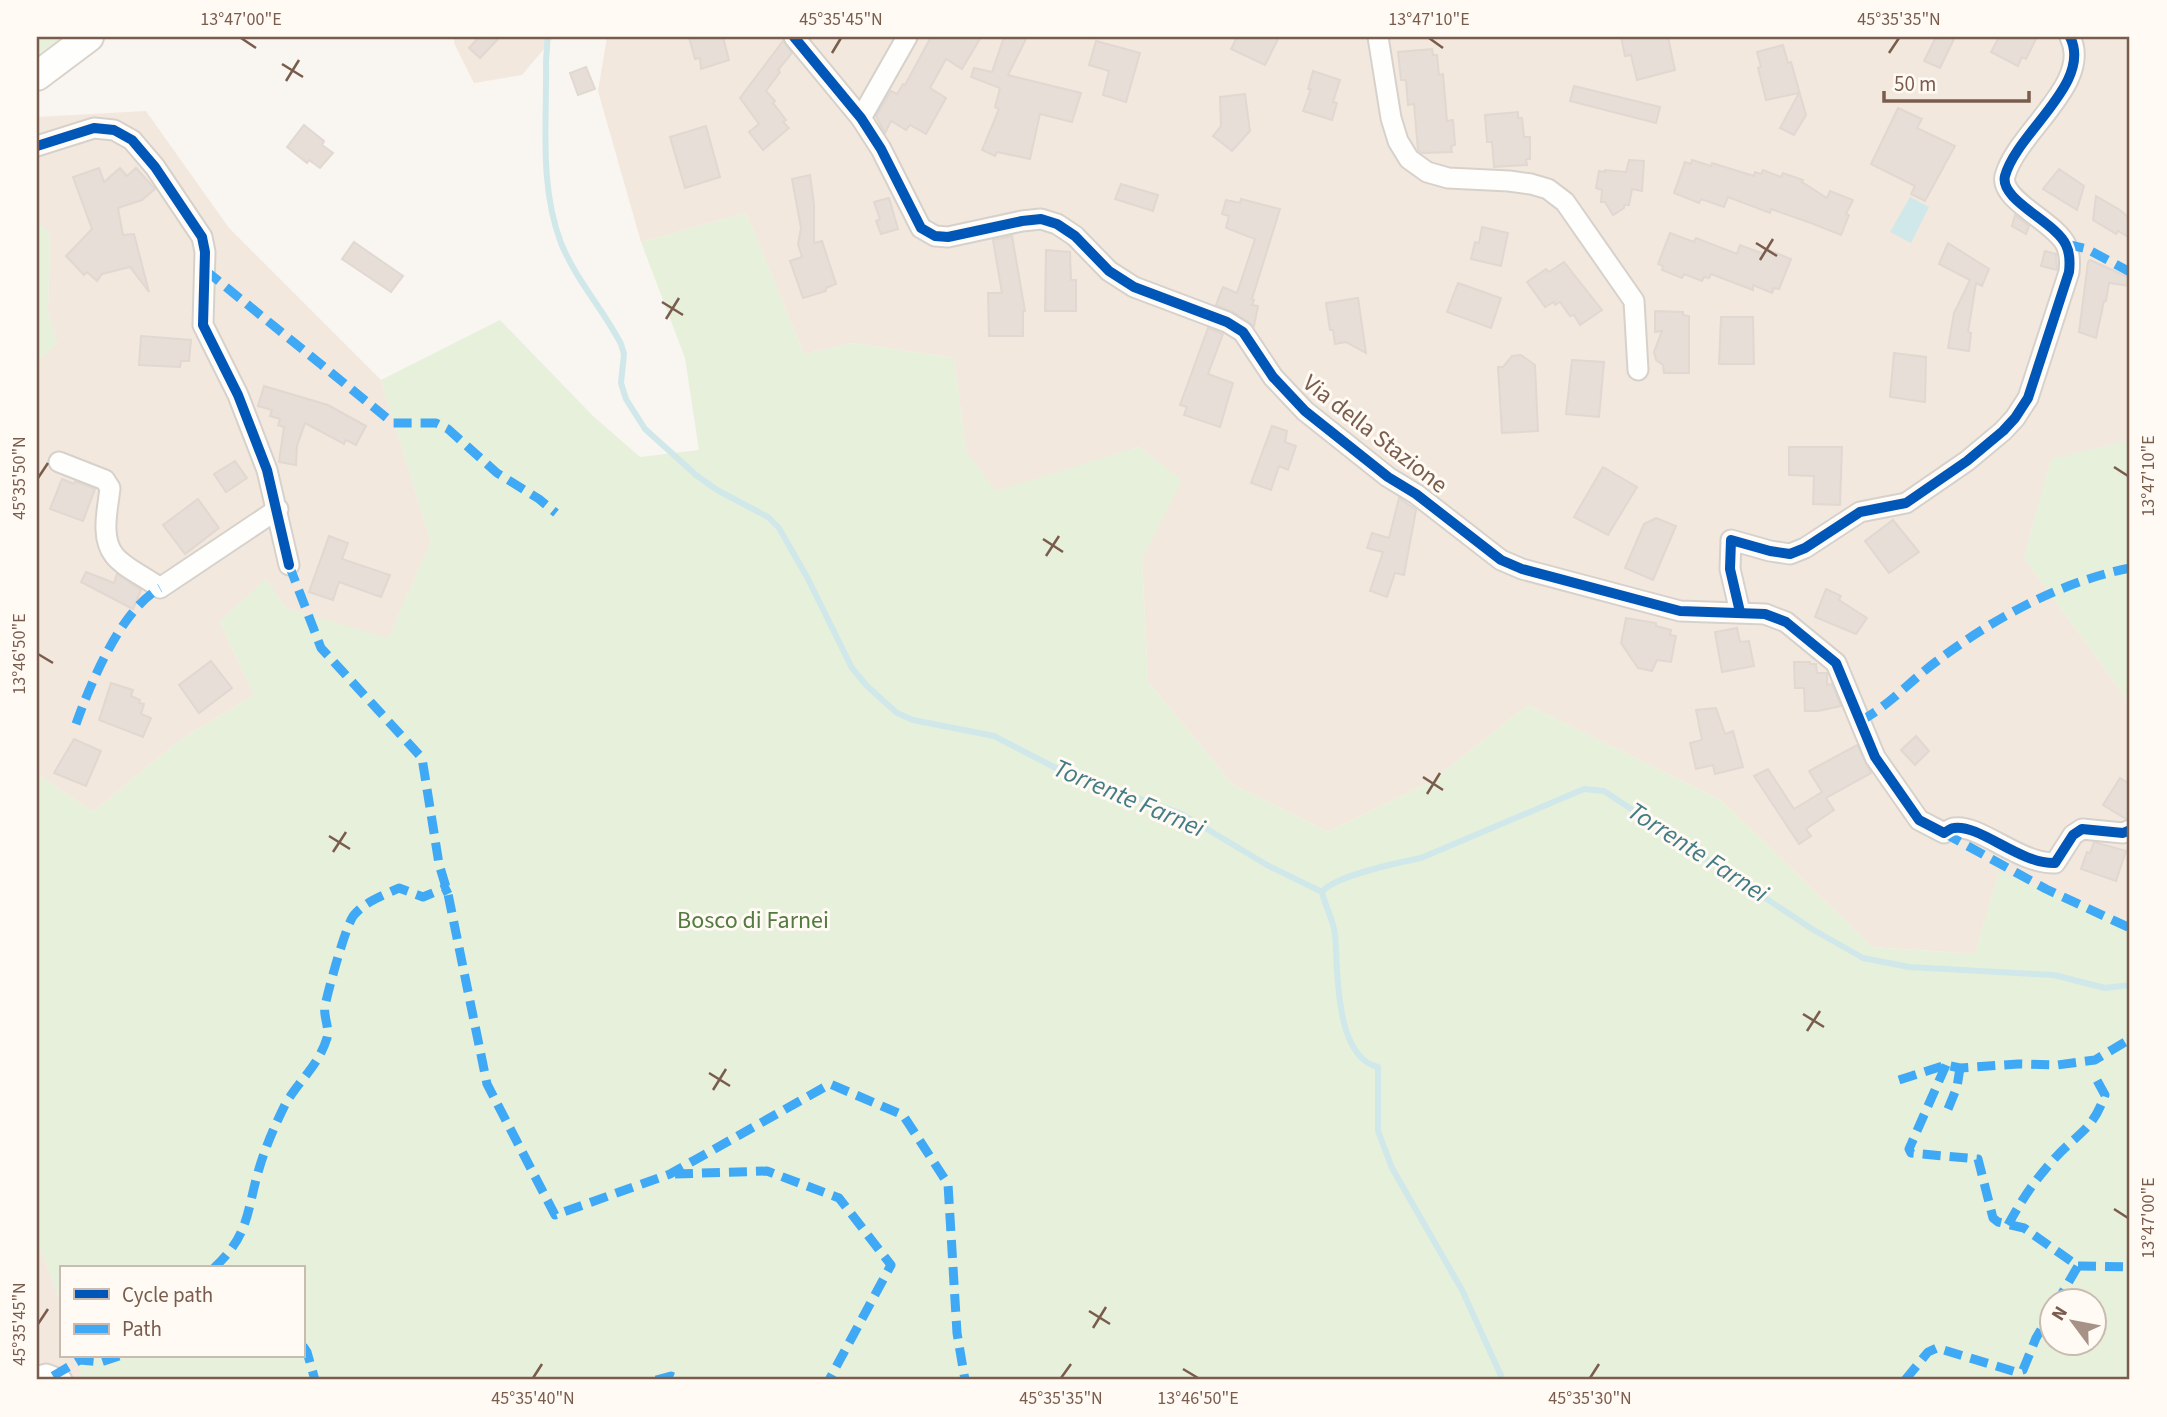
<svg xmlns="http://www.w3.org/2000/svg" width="2167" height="1417" font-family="'Source Sans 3',sans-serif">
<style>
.residential{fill:#f2e8de}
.green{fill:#e7f0db;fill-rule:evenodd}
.water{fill:#d0e8ea}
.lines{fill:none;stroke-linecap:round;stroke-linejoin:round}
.stream{stroke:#d0e8ea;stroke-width:6}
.building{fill:#e6ded7;stroke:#e2d8d2;stroke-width:2}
.minor-casing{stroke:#d7d1cb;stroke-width:23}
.secondary-casing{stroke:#d9d2cb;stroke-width:32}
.minor{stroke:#fefefd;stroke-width:19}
.secondary{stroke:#fefefd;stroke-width:28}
.quiet{stroke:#3fa9f5;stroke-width:9;stroke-dasharray:18 9;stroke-linecap:butt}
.cycleway-casing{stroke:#fffaf3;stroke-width:15}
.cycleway{stroke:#0057b8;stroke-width:10}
.ticks{fill:none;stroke:#7a5c4d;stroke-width:2.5}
.labels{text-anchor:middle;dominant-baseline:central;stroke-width:6;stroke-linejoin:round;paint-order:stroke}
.street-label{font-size:24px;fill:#7a5c4d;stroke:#fffaf3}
.park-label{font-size:24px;fill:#537a41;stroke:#fffaf3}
.water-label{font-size:26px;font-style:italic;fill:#437c86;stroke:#fffaf3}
.neatline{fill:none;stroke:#7a5c4d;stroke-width:2.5}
.ticks-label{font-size:18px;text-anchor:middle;fill:#7a5c4d}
</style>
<rect width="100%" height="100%" fill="#f9f5f0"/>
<g class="residential">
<polygon points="455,37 554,37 522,75 474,83 454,43"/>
<polygon points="607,37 2130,37 2130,440 2051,460 2024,558 2130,703 2130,922 1999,872 1975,954 1872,947 1722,801 1528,705 1432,781 1328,832 1233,785 1148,682 1142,558 1181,480 1139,447 996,492 966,451 954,358 852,343 804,354 746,213 641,242 598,91"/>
<polygon points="146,111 229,228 381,380 431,542 388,639 286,608 266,579 220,622 254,695 180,740 93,812 37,774 37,362 57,343 48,312 50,233 37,222 37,117"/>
<polygon points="37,1239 61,1303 61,1356 77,1356 82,1380 37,1380"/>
</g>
<g class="green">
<polygon points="37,37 63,37 37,55"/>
<path d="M746,213L804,354L852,343L954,358L966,451L996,491L1139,447L1182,480L1142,558L1148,682L1233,785L1328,832L1432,781L1528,705L1722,801L1872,947L1975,954L1999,871L2130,922V1380H82L77,1356H303V1268H61V1303L37,1239V774L93,812L180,740L254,695L220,622L266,578L286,608L388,638L431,542L381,380L500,320L593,416L640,457L699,450L685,358L641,242ZM2052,1302H2094V1344H2052Z"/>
<polygon points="37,222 50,233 48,312 57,343 37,362"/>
<polygon points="2130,440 2130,703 2024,558 2051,459"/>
</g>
<polygon class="water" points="1910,197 1929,207 1911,243 1890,232"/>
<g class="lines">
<g class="stream">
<path d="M547,37C548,46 546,54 546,63C547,123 539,185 561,243C576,280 603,309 621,344L624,354L621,383L626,399L645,429L696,475L717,490L768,517L779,528L807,577L852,668L867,686L897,713L913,720L994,736L1056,768L1182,814L1267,865L1322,892C1334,876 1401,862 1421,858L1584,789L1604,791L1812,929L1863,958L1909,967L2054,975L2105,988L2130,985"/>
<path d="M1322,892C1325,906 1333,919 1335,934C1338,968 1334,1057 1378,1067V1131L1392,1168L1462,1290L1503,1380"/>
</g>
</g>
<g class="building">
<polygon points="479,37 500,37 480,58 469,48"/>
<polygon points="689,37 723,37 729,60 701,69 700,58 695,59"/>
<polygon points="931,37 981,37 962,69 946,59 930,88 946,98 926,134 910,125 906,130 891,121 885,133 876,116 891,91 897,94 903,84 905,85"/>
<polygon points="1004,37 1027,37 1008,75 1081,93 1072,122 1040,114 1030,159 997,152 995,156 982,150 999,109 995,107 1000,88 971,77 974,68 992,72"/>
<polygon points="1237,37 1279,37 1265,65 1231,49"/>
<polygon points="1621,37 1668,37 1675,70 1637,80 1631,55 1625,56"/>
<polygon points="1936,37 1955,37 1940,68 1924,61"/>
<polygon points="1999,37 2037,37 2026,59 2022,57 2018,66 1991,52"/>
<polygon points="783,41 792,53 778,70 780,72 766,91 775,101 773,103 786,120 783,122 789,128 763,150 749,132 759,124 740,98"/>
<polygon points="1096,41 1140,53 1126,102 1103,95 1109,71 1089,65"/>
<polygon points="1783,45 1788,63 1791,62 1806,115 1794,135 1780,128 1799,93 1766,100 1758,68 1761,67 1757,52"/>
<polygon points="1432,49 1433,55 1437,55 1439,75 1443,74 1447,121 1453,120 1455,145 1451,146 1452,152 1422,153 1418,150 1414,104 1408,105 1406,80 1401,80 1398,52"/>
<polygon points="586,67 595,89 578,95 570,73"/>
<polygon points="1313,71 1340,80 1333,102 1337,103 1332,120 1303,111 1311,89 1308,89"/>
<polygon points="1574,86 1660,107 1656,123 1570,101"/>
<polygon points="1245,94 1250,131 1232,151 1213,136 1221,126 1220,97"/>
<polygon points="1898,108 1922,119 1917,128 1955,146 1925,201 1911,194 1915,186 1871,164"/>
<polygon points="1518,112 1518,118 1522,118 1524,137 1530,137 1530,159 1526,159 1527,165 1494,167 1492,142 1487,142 1485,115"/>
<polygon points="304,125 324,141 322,145 333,153 320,168 309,160 307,163 287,147"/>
<polygon points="706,126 720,177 685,188 670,137"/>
<polygon points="1629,160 1644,161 1642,191 1632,189 1629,205 1624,205 1624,208 1613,215 1605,202 1601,202 1602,190 1596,188 1599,171 1605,172 1605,170 1626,172"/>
<polygon points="1692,160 1711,166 1712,163 1754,176 1755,172 1761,174 1763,170 1781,177 1783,173 1803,180 1802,182 1827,198 1830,191 1853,200 1846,214 1849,215 1841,235 1811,223 1771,209 1770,213 1728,197 1724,207 1701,199 1699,203 1674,193 1685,162 1691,164"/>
<polygon points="99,168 104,182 120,168 127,176 136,168 155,189 142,200 118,208 123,235 134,234 149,292 130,267 102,274 97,281 87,272 84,275 66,256 92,229 73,177"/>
<polygon points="2059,169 2084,186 2077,210 2043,189"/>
<polygon points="810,175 814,204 814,243 822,241 836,284 826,288 826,291 803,298 790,261 802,257 798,244 801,228 792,179"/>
<polygon points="1121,184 1158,195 1153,211 1115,199"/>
<polygon points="2096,196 2120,210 2130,219 2130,238 2118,231 2116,234 2093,220"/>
<polygon points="889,198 898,229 881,234 876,221 880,219 874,202"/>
<polygon points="1241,199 1280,209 1252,299 1254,300 1252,305 1258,306 1254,326 1233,312 1216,305 1223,287 1237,293 1255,239 1226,228 1229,216 1222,214 1226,200 1240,203"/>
<polygon points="2015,215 2029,226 2026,234 2012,226"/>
<polygon points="1482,227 1508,233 1501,266 1471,259 1475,242 1479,243"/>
<polygon points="1670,233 1694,242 1696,238 1737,254 1740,245 1764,254 1766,249 1791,259 1779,289 1774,288 1772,293 1753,285 1753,290 1711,274 1709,278 1704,277 1702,281 1684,274 1682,278 1662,270 1663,266 1658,264"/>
<polygon points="1012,236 1025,311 1023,311 1023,336 989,336 988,293 1002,293 993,240"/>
<polygon points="354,242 403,276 391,292 342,259"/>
<polygon points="1948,243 1989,269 1982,286 1976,283 1968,332 1971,333 1969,351 1948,348 1954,313 1970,280 1939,264"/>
<polygon points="1046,250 1070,252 1071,280 1076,280 1076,311 1045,311"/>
<polygon points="2045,251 2056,254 2057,270 2041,266"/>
<polygon points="2090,260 2130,278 2130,286 2109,283 2106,301 2104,301 2096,338 2079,332 2088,262"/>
<polygon points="1564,262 1602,310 1580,325 1574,315 1570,316 1560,302 1555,305 1554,302 1545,307 1527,282 1546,269 1549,272"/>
<polygon points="1458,283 1501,298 1491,328 1447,312"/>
<polygon points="1358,298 1366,353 1346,342 1335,344 1333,330 1330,330 1326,303"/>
<polygon points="1655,311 1683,312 1683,315 1689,316 1689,373 1664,373 1663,365 1656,360 1654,352 1662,331 1655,332"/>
<polygon points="1721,317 1753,317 1754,364 1719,364"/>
<polygon points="1208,328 1223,334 1208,374 1233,383 1220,427 1184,415 1187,407 1180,405"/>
<polygon points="141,336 191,340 189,361 181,361 180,367 139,365"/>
<polygon points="1894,353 1926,357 1925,402 1890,397"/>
<polygon points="1521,355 1535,365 1538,431 1502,433 1498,367 1503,367 1512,356"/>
<polygon points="1572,360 1604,362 1599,417 1566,414"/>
<polygon points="264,386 328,405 366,426 356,445 346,440 344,444 305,423 297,446 296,465 279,462 284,427 278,425 280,419 270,416 272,410 258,406"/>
<polygon points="1272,426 1287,431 1285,442 1296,446 1288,470 1279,466 1271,490 1251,483"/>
<polygon points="1789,447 1842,447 1840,505 1813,504 1814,476 1789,475"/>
<polygon points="235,461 247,478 226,492 214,474"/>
<polygon points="1603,467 1637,487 1608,535 1574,517"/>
<polygon points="62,479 74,484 75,481 95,489 83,521 50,509"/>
<polygon points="1399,498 1416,510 1404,575 1395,573 1387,597 1370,591 1383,552 1367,548 1372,533 1389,538"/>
<polygon points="198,499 219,528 185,554 163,525"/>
<polygon points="1656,518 1676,526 1653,580 1625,568 1644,524"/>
<polygon points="1893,520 1919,552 1889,573 1865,541"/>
<polygon points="329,536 348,543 342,559 390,575 381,597 339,582 333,600 309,592"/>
<polygon points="86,572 114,583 117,574 141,590 133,609 81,582"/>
<polygon points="1826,589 1841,596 1839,600 1867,618 1856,634 1815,617"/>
<polygon points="1626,618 1656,623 1656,626 1671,630 1670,635 1676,636 1671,662 1657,660 1652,671 1638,668 1621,643"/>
<polygon points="1737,628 1740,642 1749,641 1754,666 1722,672 1715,632"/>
<polygon points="211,661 232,688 199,713 179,685"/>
<polygon points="1794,662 1810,662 1810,664 1816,664 1817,673 1827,673 1827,685 1832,684 1841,706 1818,711 1805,711 1804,688 1795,688"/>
<polygon points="111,683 133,690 131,696 140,700 139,703 144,704 141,714 151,718 143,737 99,720"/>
<polygon points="1716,708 1725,734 1733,731 1743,767 1715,774 1713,765 1696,769 1690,743 1702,740 1696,710"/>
<polygon points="1916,736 1929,751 1915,765 1901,750"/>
<polygon points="74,739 101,751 86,786 54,773"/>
<polygon points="1857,745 1871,773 1826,798 1834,810 1806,829 1811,836 1799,844 1754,776 1768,769 1794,809 1822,792 1809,771"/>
<polygon points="2120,778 2130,784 2130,818 2126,819 2103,805"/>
<polygon points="2094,842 2126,851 2116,881 2081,869 2087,852 2090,853"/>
</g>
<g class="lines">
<g class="minor-casing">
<g id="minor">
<path d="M794,37L861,118L881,149L921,228L935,236L948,237L1022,221L1041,219L1057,224L1075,236L1109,271L1134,287L1227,322L1243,332L1273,377L1305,411L1388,477L1416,494L1501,560L1522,569L1680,611L1765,614L1786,622L1836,663L1875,757L1919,820L1944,833C1946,832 1951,828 1954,828C1980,824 2019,864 2055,863L2073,835L2082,829L2123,833L2130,830"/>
<polyline points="1378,37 1391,118 1398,141 1409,159 1427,172 1448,178 1509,181 1531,184 1548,189 1565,202 1634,301 1638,370"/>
<polyline points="861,118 907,37"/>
<polyline points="37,146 94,128 114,130 132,140 155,167 202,237 205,252 203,325 238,395 267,470 289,565"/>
<path d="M59,462L105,480L110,488C108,508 100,537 114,555C124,568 146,577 160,588L278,509"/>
<path d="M1740,612L1730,569L1731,540L1770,551L1790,554L1805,548L1860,512L1906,503L1967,461L2003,431L2015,418L2028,398L2069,272C2070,263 2070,253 2066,245C2056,222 1999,200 2005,176C2017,132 2093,83 2070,37"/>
<polyline points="37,1377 46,1374 62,1380"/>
</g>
</g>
<g class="secondary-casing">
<polyline id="secondary" points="37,76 89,37"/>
</g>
<use href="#minor" class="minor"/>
<use href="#secondary" class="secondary"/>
<g class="quiet">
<polyline points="2066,244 2087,249 2130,272"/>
<polyline points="205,270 393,423 436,423 448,429 497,473 539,499 556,513"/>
<polyline points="289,565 321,648 422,758 439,864 448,894 487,1084 555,1215 670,1174 830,1084 903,1115 948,1184 957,1333 965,1380"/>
<path d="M1860,721C1889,706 1911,680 1937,661C1994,618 2060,582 2130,568"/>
<path d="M76,724C91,682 121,610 160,588"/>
<polyline points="1944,833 2046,889 2130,928"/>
<polyline points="1946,1065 1909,1149 1911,1153 1978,1159 1993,1218 1998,1222 2024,1228 2078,1266 2057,1302"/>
<polyline points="1899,1080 1946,1065 1960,1068 2018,1064 2057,1065 2095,1060 2130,1039"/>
<polyline points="1948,1109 1957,1087 1960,1068"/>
<polyline points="675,1174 767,1171 839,1198 891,1265 829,1380"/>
<path d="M2008,1225C2022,1199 2035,1180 2055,1158C2079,1132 2092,1131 2105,1095L2093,1073"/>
<polyline points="2078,1266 2130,1267"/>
<path d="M214,1268C250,1234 246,1213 259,1169C265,1148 275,1125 285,1105C298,1081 318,1067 327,1038C330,1028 323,1016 325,1006C328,991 346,924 354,915C366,901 382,896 399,888L423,897L445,888L448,894"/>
<polyline points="303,1346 307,1352 315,1380"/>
<polyline points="53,1376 80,1360 101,1362 119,1356"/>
<polyline points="656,1380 671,1376 681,1380"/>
<polyline points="1905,1380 1928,1352 1937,1348 2016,1372 2023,1370 2036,1338 2052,1311"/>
</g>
<g class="cycleway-casing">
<g id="cycleway">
<path d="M794,37L861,118L881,149L921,228L935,236L948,237L1022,221L1041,219L1057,224L1075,236L1109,271L1134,287L1227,322L1243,332L1273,377L1305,411L1388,477L1416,494L1501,560L1522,569L1680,611L1765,614L1786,622L1836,663L1875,757L1919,820L1944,833C1946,832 1951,828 1954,828C1980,824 2019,864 2055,863L2073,835L2082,829L2123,833L2130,830"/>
<polyline points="37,146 94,128 114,130 132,140 155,167 202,237 205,252 203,325 238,395 267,470 289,565"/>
<path d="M1740,612L1730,569L1731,540L1770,551L1790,554L1805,548L1860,512L1906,503L1967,461L2003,431L2015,418L2028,398L2069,272C2070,263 2070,253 2066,245C2056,222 1999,200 2005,176C2017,132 2093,83 2070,37"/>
</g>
</g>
<use href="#cycleway" class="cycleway"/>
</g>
<path class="ticks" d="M241,38L256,48M1429,38L1443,48M832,53L841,38M1889,53L1899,38M282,64L303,77M286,81L299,60M1756,243L1777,256M1760,260L1773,239M662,302L683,315M666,319L679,298M2114,467L2128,476M38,478L48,463M1043,539L1063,552M1046,556L1059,536M38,654L53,663M1423,777L1443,790M1427,794L1440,773M329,836L350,849M333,852L346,832M1803,1014L1824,1027M1807,1031L1820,1011M709,1073L730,1086M713,1090L726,1069M2114,1209L2128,1218M1089,1311L1110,1324M38,1324L48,1309M1093,1328L1106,1307M1183,1369L1198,1378M533,1378L542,1364M1061,1378L1071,1364M1590,1378L1599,1364"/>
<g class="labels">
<g class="street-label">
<text transform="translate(1375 434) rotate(38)">Via della Stazione</text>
</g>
<g class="park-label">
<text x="753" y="920">Bosco di Farnei</text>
</g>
<g class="water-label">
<text transform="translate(1129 798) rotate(23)">Torrente Farnei</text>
<text transform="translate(1698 852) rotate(33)">Torrente Farnei</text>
</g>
</g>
<rect width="2167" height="1417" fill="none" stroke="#fffaf3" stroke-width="77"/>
<rect x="60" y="1266" width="245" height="91" fill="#fffaf3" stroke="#cabbb1" stroke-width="2"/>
<rect x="74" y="1289" width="35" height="10" fill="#0057b8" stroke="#cabbb1" stroke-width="2"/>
<text x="122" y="1302" font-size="21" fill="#7a5c4d">Cycle path</text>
<rect x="74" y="1324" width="35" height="10" fill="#3fa9f5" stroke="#cabbb1" stroke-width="2"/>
<text x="122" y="1336" font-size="21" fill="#7a5c4d">Path</text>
<g transform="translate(2073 1322) rotate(302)"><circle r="33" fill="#fffaf3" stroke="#cabbb1" stroke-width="2"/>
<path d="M0-5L12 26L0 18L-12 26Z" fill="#a69286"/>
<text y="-10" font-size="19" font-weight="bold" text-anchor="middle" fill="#7a5c4d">N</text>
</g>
<path d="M1884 91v10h145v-10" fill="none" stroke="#7a5c4d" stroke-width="3.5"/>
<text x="1894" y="91" font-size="21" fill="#7a5c4d" stroke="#fffaf3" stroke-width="5" paint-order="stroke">50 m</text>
<rect x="38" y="38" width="2090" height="1340" class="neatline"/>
<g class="ticks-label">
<text x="241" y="25">13°47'00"E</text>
<text x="841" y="25">45°35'45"N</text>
<text x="1429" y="25">13°47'10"E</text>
<text x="1899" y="25">45°35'35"N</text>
<text transform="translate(2148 476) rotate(-90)" y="6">13°47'10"E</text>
<text transform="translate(19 478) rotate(-90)" y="6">45°35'50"N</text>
<text transform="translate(19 654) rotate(-90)" y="6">13°46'50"E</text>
<text transform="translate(2148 1218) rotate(-90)" y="6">13°47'00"E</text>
<text transform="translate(19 1324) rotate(-90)" y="6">45°35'45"N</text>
<text x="533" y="1404">45°35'40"N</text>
<text x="1061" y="1404">45°35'35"N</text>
<text x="1198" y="1404">13°46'50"E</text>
<text x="1590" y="1404">45°35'30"N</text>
</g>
</svg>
